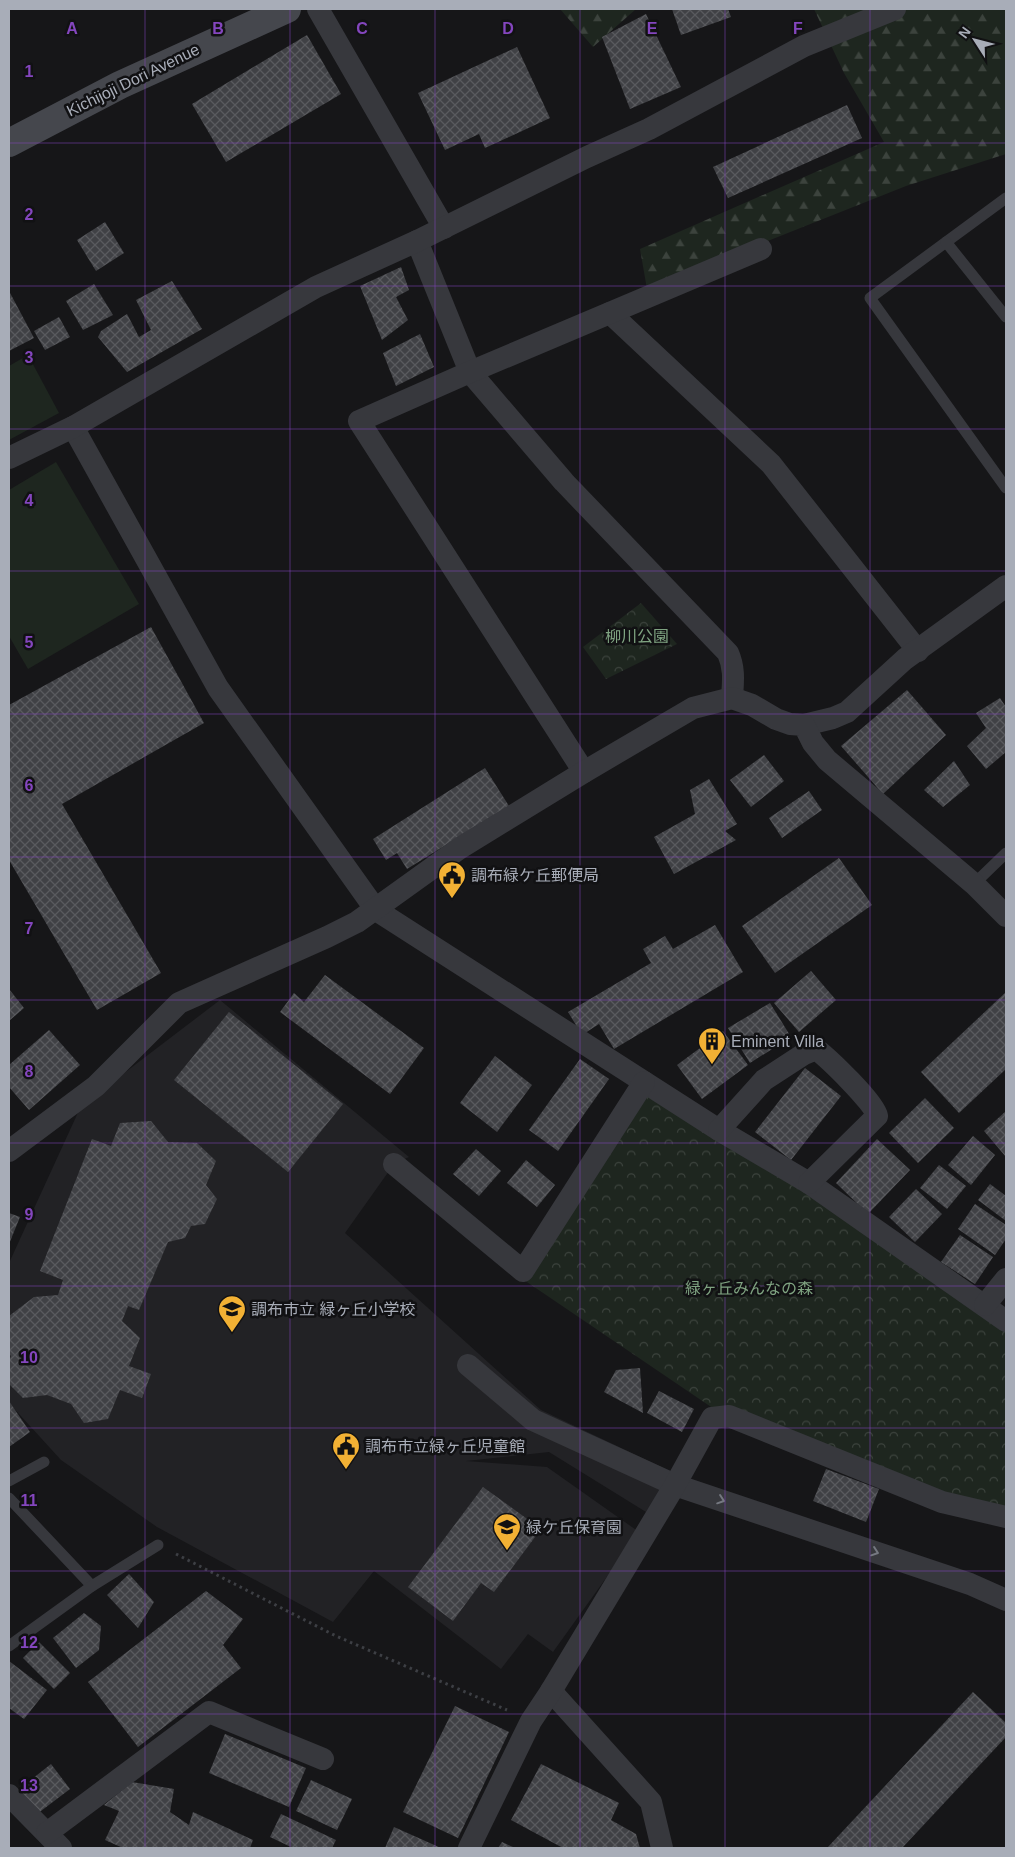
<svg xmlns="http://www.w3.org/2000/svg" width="1015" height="1857" font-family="Helvetica,'Noto Sans JP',sans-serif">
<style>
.built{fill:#222225}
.forest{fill:url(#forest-firs)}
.park{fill:url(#park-crowns)}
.pitch{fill:#1e261f}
.building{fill:url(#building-cross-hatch)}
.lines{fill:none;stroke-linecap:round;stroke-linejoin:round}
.path{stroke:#3d3f44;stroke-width:3;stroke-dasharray:2.5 4;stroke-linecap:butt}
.lane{stroke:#37383d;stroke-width:11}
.street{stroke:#37383d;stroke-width:22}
.secondary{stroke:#45474d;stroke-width:28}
.oneway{stroke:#757881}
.grid{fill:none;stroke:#8446be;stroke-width:1;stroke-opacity:0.55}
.labels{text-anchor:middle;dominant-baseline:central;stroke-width:5;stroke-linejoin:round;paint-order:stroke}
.street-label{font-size:16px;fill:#a8adb8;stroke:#111113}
.park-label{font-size:16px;fill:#7fa381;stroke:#111113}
.poi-label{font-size:16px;fill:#a8adb8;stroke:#111113;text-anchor:start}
.grid-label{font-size:16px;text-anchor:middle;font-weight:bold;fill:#8446be;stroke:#111113;stroke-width:5;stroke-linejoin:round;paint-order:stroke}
</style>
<defs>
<pattern id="forest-firs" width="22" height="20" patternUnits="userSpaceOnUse" patternTransform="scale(1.25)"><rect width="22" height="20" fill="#1e261f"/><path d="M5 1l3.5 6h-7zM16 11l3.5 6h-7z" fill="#3c433d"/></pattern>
<pattern id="park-crowns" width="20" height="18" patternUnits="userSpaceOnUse" patternTransform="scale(1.25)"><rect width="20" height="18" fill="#1e261f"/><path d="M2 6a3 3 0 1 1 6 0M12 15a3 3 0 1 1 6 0" fill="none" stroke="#3c433d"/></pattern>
<pattern id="building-cross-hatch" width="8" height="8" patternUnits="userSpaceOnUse" patternTransform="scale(1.25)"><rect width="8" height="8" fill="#404145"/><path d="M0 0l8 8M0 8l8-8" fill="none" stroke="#595a5e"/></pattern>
</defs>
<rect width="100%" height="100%" fill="#161618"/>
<polygon class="built" points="220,1000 409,1157 394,1164 345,1233 541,1410 672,1472 646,1512 549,1452 466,1461 547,1467 639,1532 553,1652 528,1634 501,1669 374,1571 333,1622 157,1527 61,1460 9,1403 9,1263 81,1106"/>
<g class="forest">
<polygon points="560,9 636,9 593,47"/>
<polygon points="814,9 1006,9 1006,154 906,186 647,289 640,249 884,142 844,73"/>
</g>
<g class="park">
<polygon points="641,603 677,644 606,679 583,647"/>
<polygon points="644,1082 1006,1321 1006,1517 723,1415 524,1280"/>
</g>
<g class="pitch">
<polygon points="28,355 59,413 9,440 9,366"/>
<polygon points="56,462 139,604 28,669 9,636 9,490"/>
</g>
<g class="building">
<polygon points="672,9 728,9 731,17 681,35"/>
<polygon points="646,14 681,87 630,109 602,37"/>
<polygon points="307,35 341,94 226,162 192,104"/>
<polygon points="517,47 550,118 485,148 479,134 445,150 418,93"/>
<polygon points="847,105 862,138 728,198 713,167"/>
<polygon points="105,222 124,253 96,271 77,240"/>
<polygon points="401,267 409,290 396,297 408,320 382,340 360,286"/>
<polygon points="172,281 202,329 127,372 98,337 101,331 127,314 139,337 151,330 136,300"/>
<polygon points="94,284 113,315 83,330 66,301"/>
<polygon points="9,291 34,338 9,351"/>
<polygon points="59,317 70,337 45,350 34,331"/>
<polygon points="420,334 434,367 396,386 383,353"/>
<polygon points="151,627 204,723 62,804 161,973 97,1010 9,860 9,705"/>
<polygon points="907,690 946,735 883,794 841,746"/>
<polygon points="1000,698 1006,707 1006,752 986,769 967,746 986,728 976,713"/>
<polygon points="764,755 784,781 751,807 730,780"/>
<polygon points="954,761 970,785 943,807 924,790"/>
<polygon points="485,768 509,806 407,869 397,853 386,860 373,839"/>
<polygon points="709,779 737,824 725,831 736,840 674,874 654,837 695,814 690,790"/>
<polygon points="809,791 822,810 782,838 769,818"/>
<polygon points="839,858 872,905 775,973 742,926"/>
<polygon points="715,925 743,972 614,1049 599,1024 582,1035 568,1012 651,963 643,949 665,936 673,949"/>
<polygon points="811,971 836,1000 799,1032 774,1003"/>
<polygon points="325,975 424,1048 390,1094 280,1012 294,993 304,1002"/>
<polygon points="9,989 24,1008 9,1021"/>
<polygon points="1006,992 1006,1069 959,1113 921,1072"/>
<polygon points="770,1003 791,1037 750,1063 728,1028"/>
<polygon points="229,1012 343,1104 288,1172 174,1080"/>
<polygon points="49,1030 80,1065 29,1110 9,1087 9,1065"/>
<polygon points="723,1031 748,1065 702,1099 677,1065"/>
<polygon points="495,1056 532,1085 497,1132 460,1103"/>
<polygon points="580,1059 609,1079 558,1151 529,1130"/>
<polygon points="805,1068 841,1096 791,1160 755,1132"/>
<polygon points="925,1098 954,1128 918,1163 889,1133"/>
<polygon points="1006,1111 1006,1157 984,1131"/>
<polygon points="151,1121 168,1142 197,1143 216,1161 206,1185 217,1199 205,1224 191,1226 185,1238 168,1242 139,1310 128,1306 122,1321 140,1338 129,1366 151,1374 142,1398 120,1390 108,1419 84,1423 71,1404 47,1395 23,1398 9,1384 9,1361 11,1356 9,1354 9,1316 34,1297 58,1295 63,1280 40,1271 92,1139 111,1146 120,1123"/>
<polygon points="973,1136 995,1155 971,1185 948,1165"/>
<polygon points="877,1139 910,1170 868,1214 836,1183"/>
<polygon points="476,1149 501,1171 479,1196 453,1174"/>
<polygon points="526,1160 555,1185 537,1207 507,1183"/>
<polygon points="939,1165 966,1186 947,1209 920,1188"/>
<polygon points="990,1184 1006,1196 1006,1221 978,1200"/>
<polygon points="916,1189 942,1214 915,1242 889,1217"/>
<polygon points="975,1204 1006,1225 1006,1239 995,1255 958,1229"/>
<polygon points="9,1213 20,1217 9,1244"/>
<polygon points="960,1235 993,1257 975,1284 941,1262"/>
<polygon points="640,1368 643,1413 604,1392 616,1370"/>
<polygon points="659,1391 694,1409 682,1432 647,1413"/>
<polygon points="9,1401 30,1432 9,1447"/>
<polygon points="826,1469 879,1489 866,1522 813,1501"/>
<polygon points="483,1487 541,1529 494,1592 481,1583 453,1621 408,1587"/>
<polygon points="129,1574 154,1602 138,1628 107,1595"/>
<polygon points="206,1591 243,1619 223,1645 241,1668 138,1747 88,1682"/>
<polygon points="84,1613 101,1626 99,1650 76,1668 53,1638"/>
<polygon points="39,1642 70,1673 54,1689 23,1658"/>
<polygon points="9,1661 47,1690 24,1719 9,1708"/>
<polygon points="973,1692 1006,1723 1006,1737 902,1848 827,1848"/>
<polygon points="455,1706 509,1732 458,1838 403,1812"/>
<polygon points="225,1734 306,1768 289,1807 209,1773"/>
<polygon points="51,1764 70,1789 37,1814 18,1790"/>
<polygon points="541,1764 619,1803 611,1820 636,1834 640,1848 563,1848 511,1820"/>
<polygon points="311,1780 352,1799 337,1830 296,1811"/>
<polygon points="132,1782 174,1789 170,1812 189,1825 193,1812 253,1840 250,1848 123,1848 105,1840 119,1811 104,1805"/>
<polygon points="281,1814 336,1840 332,1848 293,1848 270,1837"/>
<polygon points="394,1827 441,1848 385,1848"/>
<polygon points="502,1842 515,1848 498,1848"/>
</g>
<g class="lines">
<polyline class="path" points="176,1554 336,1636 507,1710"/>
<g class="lane">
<polyline points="1006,198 870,298 1006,488"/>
<polyline points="946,242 1006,317"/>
<polyline points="974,884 1006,853"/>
<polyline points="9,1481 44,1462"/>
<polyline points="9,1498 92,1586"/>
<polyline points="9,1646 92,1586 158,1545"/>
</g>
<g class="street">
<polyline points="318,9 444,228"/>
<path d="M417,241L470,372L564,482L728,653C735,669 733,682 732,698"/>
<polyline points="610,313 771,464 918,651"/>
<polyline points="73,427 218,688 376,910 719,1130 809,1183 1006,1321"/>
<polyline points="9,458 73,427 316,287 417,241 587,157 649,129 804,46 895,9"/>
<polyline points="804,725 833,718 847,712 905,659 1006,586"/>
<polyline points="584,772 359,421 470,372 761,249"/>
<path d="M719,1130L764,1080L804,1054L816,1049C828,1058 875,1103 877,1116L809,1183"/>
<polyline points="9,1151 96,1086 179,1003 327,937 357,922 460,848 584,772 693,708 732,698 752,705 776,719 790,724 804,725 813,743 827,760 974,884 1006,916"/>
<polyline points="394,1164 523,1271 644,1082"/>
<polyline points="985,1305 1006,1279"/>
<polyline points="468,1365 533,1420 675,1485 970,1584 1006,1600"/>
<polyline points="551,1691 651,1802 662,1848"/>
<polyline points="9,1795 61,1848"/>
<polyline points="47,1833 209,1712 323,1759"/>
<polyline points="469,1848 531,1721 551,1691 675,1485 712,1418 729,1416 942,1502 1006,1517"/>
</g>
<polyline class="secondary" points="9,143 120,85 287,9"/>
</g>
<defs><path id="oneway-chevron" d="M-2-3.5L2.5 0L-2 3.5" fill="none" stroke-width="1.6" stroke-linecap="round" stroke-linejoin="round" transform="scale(1.25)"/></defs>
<g class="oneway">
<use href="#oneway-chevron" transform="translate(721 1500) rotate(19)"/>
<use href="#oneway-chevron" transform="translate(875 1552) rotate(19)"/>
</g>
<path class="grid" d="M145,9V1848M290,9V1848M435,9V1848M580,9V1848M725,9V1848M870,9V1848M9,143H1006M9,286H1006M9,429H1006M9,571H1006M9,714H1006M9,857H1006M9,1000H1006M9,1143H1006M9,1286H1006M9,1428H1006M9,1571H1006M9,1714H1006"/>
<defs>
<g id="civic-pin" transform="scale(1.4375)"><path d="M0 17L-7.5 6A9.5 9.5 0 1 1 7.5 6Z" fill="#f2b134" stroke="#111113"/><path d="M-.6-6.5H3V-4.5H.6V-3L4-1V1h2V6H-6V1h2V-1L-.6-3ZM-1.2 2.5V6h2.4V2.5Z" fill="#111"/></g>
<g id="building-pin" transform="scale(1.4375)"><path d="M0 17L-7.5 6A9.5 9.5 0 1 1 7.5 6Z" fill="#f2b134" stroke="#111113"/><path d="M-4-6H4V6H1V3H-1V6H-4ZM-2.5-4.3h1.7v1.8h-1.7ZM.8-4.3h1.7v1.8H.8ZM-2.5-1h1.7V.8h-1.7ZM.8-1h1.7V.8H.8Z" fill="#111"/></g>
<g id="school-pin" transform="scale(1.4375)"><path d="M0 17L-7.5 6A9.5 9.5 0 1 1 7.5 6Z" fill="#f2b134" stroke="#111113"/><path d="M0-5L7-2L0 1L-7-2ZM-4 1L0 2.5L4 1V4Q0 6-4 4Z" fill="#111"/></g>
</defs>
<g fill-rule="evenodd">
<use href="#civic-pin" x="452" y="875"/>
<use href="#building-pin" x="712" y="1041"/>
<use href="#school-pin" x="232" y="1309"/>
<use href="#civic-pin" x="346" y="1446"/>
<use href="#school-pin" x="507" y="1527"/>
</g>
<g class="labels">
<g class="street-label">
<text transform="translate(133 80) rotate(-26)">Kichijoji Dori Avenue</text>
</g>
<g class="park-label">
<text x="637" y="636">柳川公園</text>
<text x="749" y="1288">緑ヶ丘みんなの森</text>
</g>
<g class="poi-label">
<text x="471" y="875">調布緑ケ丘郵便局</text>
<text x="731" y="1041">Eminent Villa</text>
<text x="251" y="1309">調布市立 緑ヶ丘小学校</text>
<text x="365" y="1446">調布市立緑ヶ丘児童館</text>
<text x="526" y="1527">緑ケ丘保育園</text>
</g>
</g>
<g class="grid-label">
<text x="72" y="34">A</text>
<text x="218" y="34">B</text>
<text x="362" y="34">C</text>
<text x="508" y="34">D</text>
<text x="652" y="34">E</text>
<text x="798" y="34">F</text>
<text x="29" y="77">1</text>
<text x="29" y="220">2</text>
<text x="29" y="363">3</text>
<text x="29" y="506">4</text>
<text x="29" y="648">5</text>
<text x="29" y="791">6</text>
<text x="29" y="934">7</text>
<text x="29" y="1077">8</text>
<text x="29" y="1220">9</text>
<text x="29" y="1363">10</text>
<text x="29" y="1506">11</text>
<text x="29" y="1648">12</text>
<text x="29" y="1791">13</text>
</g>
<rect width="1015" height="1857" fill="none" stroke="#a8adb8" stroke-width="20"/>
<g transform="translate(975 40) rotate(306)" stroke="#111113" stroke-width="4" paint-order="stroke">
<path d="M0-4L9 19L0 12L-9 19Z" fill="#a8adb8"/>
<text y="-8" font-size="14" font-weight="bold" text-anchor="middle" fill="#a8adb8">N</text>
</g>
</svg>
